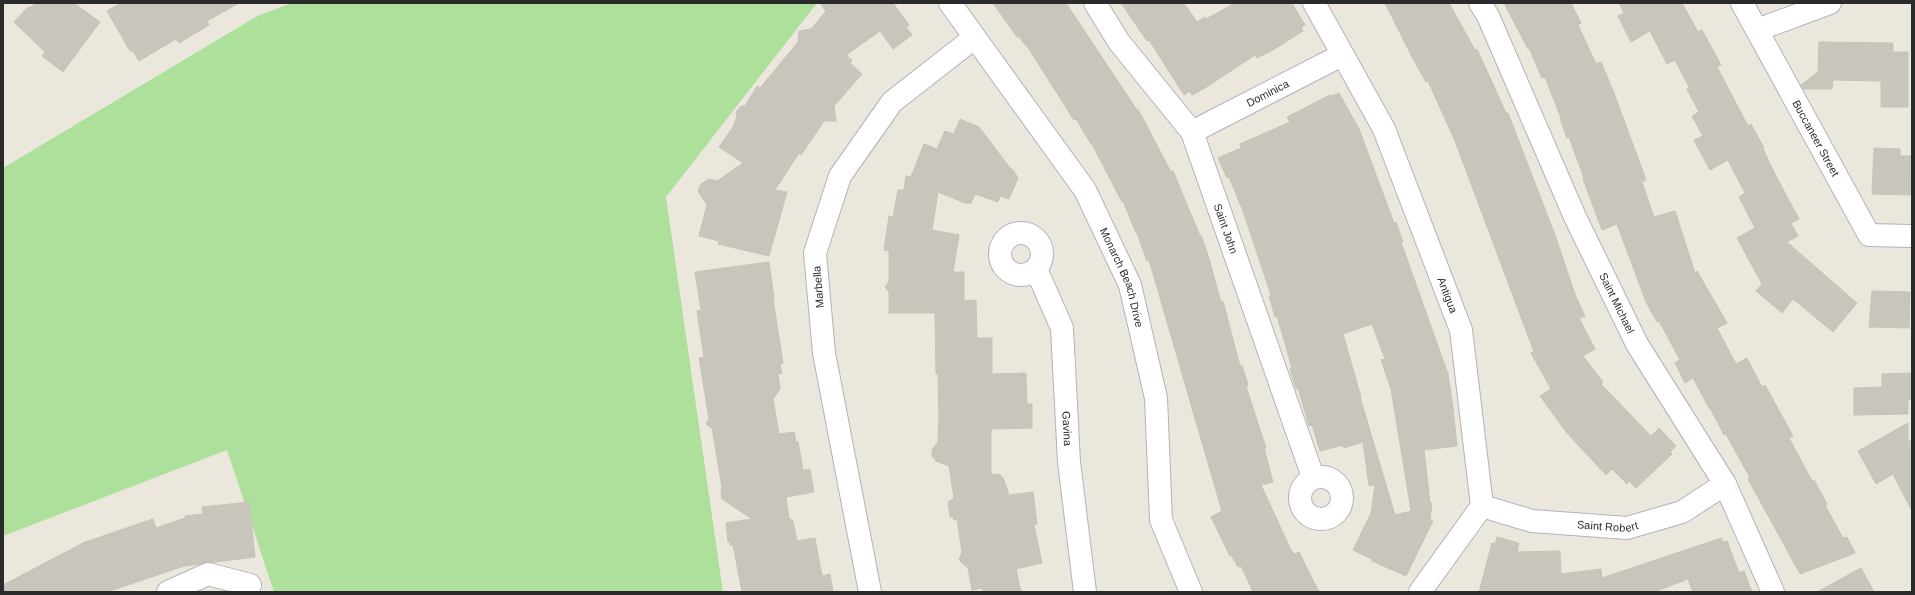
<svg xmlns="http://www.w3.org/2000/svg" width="1915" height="595" font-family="Arial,sans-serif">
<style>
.grass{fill:#ade19b}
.building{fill:#c8c5bc;stroke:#c8c3b7;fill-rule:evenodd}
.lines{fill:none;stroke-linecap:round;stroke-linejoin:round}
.minor-casing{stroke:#b1b2be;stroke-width:24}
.minor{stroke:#fff;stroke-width:22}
.labels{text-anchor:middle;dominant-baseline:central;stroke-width:3;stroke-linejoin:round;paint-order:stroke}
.street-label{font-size:11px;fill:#2b2b2b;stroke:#fff}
</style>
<rect width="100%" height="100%" fill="#ece7dd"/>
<polygon class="grass" points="292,3 817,3 666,197 723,592 274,592 227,450 3,536 3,168 259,15"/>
<g class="building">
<polygon points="35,3 74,3 100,22 63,72 42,56 45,52 14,22 28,7 32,7"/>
<polygon points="121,3 239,3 207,21 209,25 179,43 176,39 139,61 133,51 130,51 107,11"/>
<polygon points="820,3 893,3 909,25 906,27 912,35 893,49 880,31 846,55 852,60 850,63 862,74 834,106 836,121 824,121 801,155 799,153 775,190 787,192 769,256 718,244 719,241 699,236 707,205 698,191 701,184 709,179 717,181 743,163 719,147 733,127 737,116 736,112 741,106 745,106 757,86 760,88 798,42 799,31 811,29 826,11"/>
<polygon points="993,3 1066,3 1137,110 1138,109 1171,172 1173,171 1200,236 1201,235 1208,255 1221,302 1223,301 1240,366 1242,365 1248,385 1246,386 1266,448 1264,448 1273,482 1261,485 1291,550 1295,554 1299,552 1319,592 1253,592 1241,566 1238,567 1232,556 1230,556 1211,517 1222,511 1149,260 1147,261 1137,233 1136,233 1123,201 1122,202 1092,144 1091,144 1076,119 1074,120 1029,49 1018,36 1017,37"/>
<polygon points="1121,3 1184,3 1197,22 1205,17 1206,19 1235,3 1292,3 1305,25 1301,27 1303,31 1273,50 1257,58 1255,55 1205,88 1192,95 1190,91 1184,95 1149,40 1147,41"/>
<polygon points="1385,3 1449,3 1475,50 1477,49 1506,113 1508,113 1555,235 1576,297 1585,316 1579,318 1595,349 1583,356 1603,382 1601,384 1651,436 1659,428 1676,446 1670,452 1672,454 1636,488 1629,481 1627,484 1612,469 1606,475 1567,433 1540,396 1551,389 1531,353 1534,352 1455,141 1428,81 1426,82 1412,57"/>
<polygon points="1504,3 1571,3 1581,23 1578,25 1596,64 1601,62 1614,93 1646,180 1642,182 1654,217 1675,211 1695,273 1697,271 1727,323 1717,328 1736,364 1747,358 1762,387 1765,385 1793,436 1789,438 1812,481 1814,480 1827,504 1825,505 1843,538 1847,537 1855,553 1800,574 1748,479 1750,478 1726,434 1724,435 1710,408 1709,408 1693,378 1685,383 1675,363 1680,360 1659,321 1657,322 1646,302 1617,224 1602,230 1583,179 1584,178 1569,137 1567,138 1560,118 1561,118 1545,77 1542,78 1529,48 1528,49"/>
<polygon points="1619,3 1682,3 1698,32 1702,30 1721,65 1717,67 1748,126 1751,124 1764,148 1763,149 1775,174 1799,219 1791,223 1798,236 1787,242 1857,303 1833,332 1793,299 1782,313 1756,291 1762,284 1737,238 1755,228 1739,197 1745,193 1728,160 1710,170 1694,140 1703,136 1692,116 1699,112 1687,89 1689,87 1675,60 1667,64 1650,31 1631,42 1618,16 1624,13"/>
<polygon points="1819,42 1893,43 1893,52 1908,52 1908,107 1881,107 1881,81 1833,80 1832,89 1803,89 1801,85 1818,72"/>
<path d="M1339,93L1359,129L1394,223L1396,222L1403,242H1401L1448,374L1453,408L1457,446L1424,450L1430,503H1432L1430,520L1433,521L1406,576L1372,561V559L1353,550L1371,513L1375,485L1369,486L1363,442L1344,448L1343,445L1320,451L1312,425L1309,426L1298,388L1296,389L1290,369L1292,368L1277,316L1275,317L1269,296L1271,295L1243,211L1229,177L1227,178L1218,158L1241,148L1240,144L1290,122L1287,117L1330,95L1331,96ZM1372,324L1385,359L1381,360L1391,389L1411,511L1395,515L1360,397H1361L1343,334Z"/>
<polygon points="960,119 979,127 1010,168 1013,170 1018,178 1009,199 1000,196 998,202 975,194 971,203 965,203 938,192 932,230 959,235 953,272 964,272 964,301 976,300 977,338 992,338 992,374 1026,373 1027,404 1032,404 1032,428 991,429 991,475 999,474 1003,478 1009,495 1033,492 1037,524 1034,525 1042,563 1016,569 1021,592 983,592 982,588 972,590 968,568 959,560 962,552 957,519 954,520 953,517 950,517 948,502 954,498 949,466 936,461 932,456 932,450 938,442 939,418 938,374 936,374 935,313 889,313 889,292 885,287 889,282 889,251 884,250 889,216 893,217 898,190 904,190 906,176 911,177 924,144 937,149 945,131 954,134"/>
<polygon points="1874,148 1900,149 1900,156 1912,156 1911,195 1872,194"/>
<polygon points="769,262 774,298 773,299 783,363 780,364 782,373 778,374 780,389 773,399 779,434 794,432 796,442 798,442 803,470 810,469 814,492 786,497 789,518 793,521 797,541 815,538 822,576 830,574 833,592 742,592 733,545 730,545 730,542 728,542 726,523 752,519 722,499 721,491 722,488 712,428 706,424 709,419 699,358 704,357 697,311 701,310 695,272"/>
<polygon points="1872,291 1910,292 1909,328 1869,327"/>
<polygon points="1912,373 1912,399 1908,399 1908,414 1854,415 1854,388 1882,387 1882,374"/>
<polygon points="1908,423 1908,442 1912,440 1912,511 1893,474 1876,484 1858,451"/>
<polygon points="249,502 255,557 184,566 107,592 3,592 3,585 85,542 153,519 156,528 185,518 185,516 203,514 202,507"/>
<polygon points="1497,537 1519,543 1517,552 1560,551 1561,574 1601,569 1602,578 1721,538 1723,542 1727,541 1739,573 1744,571 1752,592 1693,592 1688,579 1654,592 1479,592 1492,543 1495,544"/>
<polygon points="1861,568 1874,592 1817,592"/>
</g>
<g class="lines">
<g class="minor-casing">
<g id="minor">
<path id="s1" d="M950,3L1085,190L1130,285L1156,398L1161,520L1191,592"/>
<path id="s2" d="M1095,3L1119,42L1192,132L1313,477"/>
<path id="s3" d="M1314,3L1384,129L1461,330L1482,506L1420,592"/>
<path id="s4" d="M1480,3L1488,16L1575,217L1637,344L1725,484L1773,592"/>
<path id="s5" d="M1742,3L1869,235L1912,236"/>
<polyline points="1757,30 1830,3"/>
<path id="s6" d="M1192,132L1342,55"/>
<circle cx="1021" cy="254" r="21"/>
<path id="s7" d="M1036,269L1062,328L1069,462L1085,592"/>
<circle cx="1321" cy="498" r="21"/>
<path id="s8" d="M1482,506L1532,521L1627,528L1682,512L1725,484"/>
<polyline points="168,592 208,574 250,585"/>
<polyline points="870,592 824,353 815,253 840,176 892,102 974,38"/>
</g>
</g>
<use href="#minor" class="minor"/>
</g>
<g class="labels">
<g class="street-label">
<text stroke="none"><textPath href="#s6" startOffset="85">Dominica</textPath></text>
<text stroke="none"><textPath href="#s5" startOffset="154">Buccaneer Street</textPath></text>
<text stroke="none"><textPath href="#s2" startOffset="264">Saint John</textPath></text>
<text stroke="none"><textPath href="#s1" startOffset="326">Monarch Beach Drive</textPath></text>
<text transform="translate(818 287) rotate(-95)">Marbella</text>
<text stroke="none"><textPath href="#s3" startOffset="322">Antigua</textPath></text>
<text stroke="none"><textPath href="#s4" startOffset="330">Saint Michael</textPath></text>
<text stroke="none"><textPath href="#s7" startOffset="165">Gavina</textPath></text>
<text stroke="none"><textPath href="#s8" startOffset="128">Saint Robert</textPath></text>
</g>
</g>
<rect width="1915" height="595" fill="none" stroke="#2b2b2b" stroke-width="8"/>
</svg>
